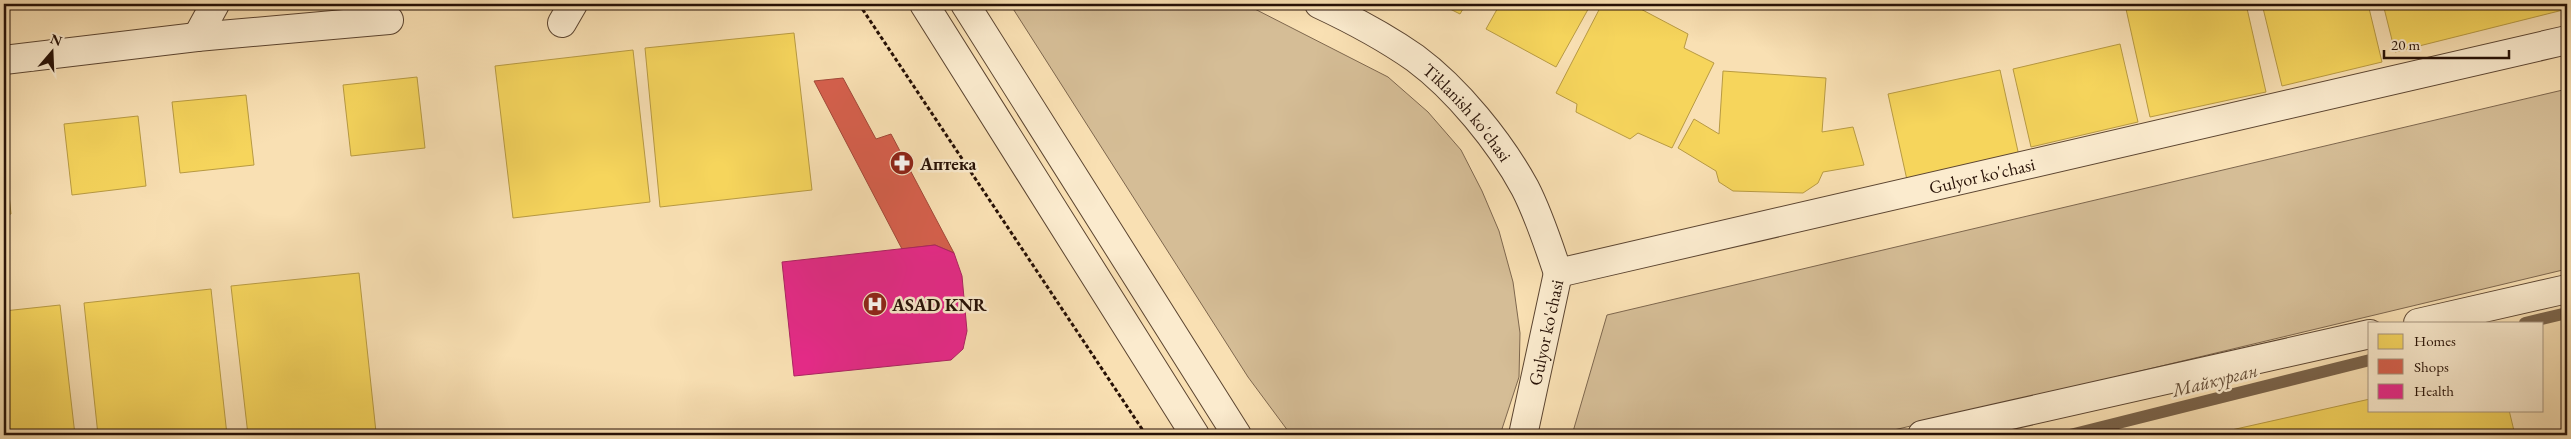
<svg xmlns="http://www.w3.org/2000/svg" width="2571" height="439" font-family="'EB Garamond',serif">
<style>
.green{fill:#d5bd96;stroke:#7e674e}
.homes{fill:#f6d55c;stroke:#b89a42}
.shops{fill:#d6604d;stroke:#a24838}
.health{fill:#e7298a;stroke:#ad2262}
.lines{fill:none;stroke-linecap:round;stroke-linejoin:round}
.stream{stroke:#7a634a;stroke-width:12}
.minor-casing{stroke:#5c4531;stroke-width:30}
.path{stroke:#271106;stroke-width:3;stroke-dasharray:4 2.5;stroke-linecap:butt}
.minor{stroke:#fbebce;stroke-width:28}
.labels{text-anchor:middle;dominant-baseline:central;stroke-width:5;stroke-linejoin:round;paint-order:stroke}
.street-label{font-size:18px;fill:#271106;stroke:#fbebce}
.poi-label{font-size:18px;font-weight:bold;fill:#271106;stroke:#fbebce;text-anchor:start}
.water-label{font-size:19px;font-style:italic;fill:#664f39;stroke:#fbebce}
</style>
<rect width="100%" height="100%" fill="#f9e0b3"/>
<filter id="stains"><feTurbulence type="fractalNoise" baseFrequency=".004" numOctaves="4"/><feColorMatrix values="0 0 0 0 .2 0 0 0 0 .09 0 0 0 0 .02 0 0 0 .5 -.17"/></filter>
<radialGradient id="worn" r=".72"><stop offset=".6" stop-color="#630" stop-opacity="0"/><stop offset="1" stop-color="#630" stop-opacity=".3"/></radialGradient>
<g class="green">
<polygon points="1010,4 1245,4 1388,77 1428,112 1461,150 1482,191 1499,231 1513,282 1520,333 1519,377 1500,435 1291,435 1248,377"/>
<polygon points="2567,89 2567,269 1873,435 1572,435 1607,315"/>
</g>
<g class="homes">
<polygon points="1440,4 1466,4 1460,14"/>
<polygon points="1500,4 1591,4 1556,67 1486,29"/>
<polygon points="1602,4 1636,4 1635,6 1688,34 1684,48 1714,63 1672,148 1638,133 1630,139 1576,112 1577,104 1556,93"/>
<polygon points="2152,4 2246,4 2266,92 2150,117 2126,9"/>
<polygon points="2262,4 2368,4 2382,62 2282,86"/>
<polygon points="2383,4 2567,4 2567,9 2395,52"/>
<polygon points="794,33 812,190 660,207 645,48"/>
<polygon points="2120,44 2138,122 2031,147 2013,69"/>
<polygon points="633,50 650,202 513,218 495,66"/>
<polygon points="2000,70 2019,156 1907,180 1888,94"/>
<polygon points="1723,71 1826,78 1822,132 1853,127 1864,165 1823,172 1818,183 1803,193 1733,191 1719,182 1716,171 1678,148 1694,119 1719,134"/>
<polygon points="417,77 425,148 351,156 343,85"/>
<polygon points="246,95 254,165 180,173 172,102"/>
<polygon points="138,116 146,186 72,195 64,124"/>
<polygon points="4,146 11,214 4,215"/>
<polygon points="359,273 376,432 346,435 248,435 231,286"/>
<polygon points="211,289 227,435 98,435 84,303"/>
<polygon points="60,305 75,435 4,435 4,311"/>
<polygon points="2370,399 2370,410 2509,410 2515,435 2209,435"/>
</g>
<polygon class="shops" points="843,78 876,139 891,134 954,253 935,245 902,249 814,81"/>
<polygon class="health" points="935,245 954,253 962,276 967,331 963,349 951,360 794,376 782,262"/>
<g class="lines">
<g class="stream">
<polyline points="2525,323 2567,313"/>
<polyline points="2070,435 2370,360"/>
</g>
<g class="minor-casing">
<g id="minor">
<polyline points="924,4 1195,435"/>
<polyline points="965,4 1237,435"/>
<path id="s1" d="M1319,4C1351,19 1385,37 1415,58C1457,89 1500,142 1525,188C1539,215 1548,244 1558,273"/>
<polyline points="562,23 573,4"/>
<polyline points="197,37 215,4"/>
<polyline points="4,60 197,37 389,20"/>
<path id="s2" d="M1558,273L2567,40"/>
<polyline points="2418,323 2567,289"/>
<path id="s3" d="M1523,435L1558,273"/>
<polyline points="1922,435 2370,334"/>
</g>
</g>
<polyline class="path" points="859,4 1146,435"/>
<use href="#minor" class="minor"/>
</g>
<defs>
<g id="pharmacy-disc" transform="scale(1.25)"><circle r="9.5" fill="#8f2418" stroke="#fbebce"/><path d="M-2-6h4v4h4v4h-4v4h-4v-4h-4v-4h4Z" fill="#fff"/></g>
<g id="hospital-disc" transform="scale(1.25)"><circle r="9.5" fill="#8f2418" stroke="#fbebce"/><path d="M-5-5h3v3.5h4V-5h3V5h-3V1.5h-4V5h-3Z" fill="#fff"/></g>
</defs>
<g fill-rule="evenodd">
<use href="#pharmacy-disc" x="902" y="163"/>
<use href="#hospital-disc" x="875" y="304"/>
</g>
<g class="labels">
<g class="street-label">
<text stroke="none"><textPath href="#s1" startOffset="186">Tiklanish ko'chasi</textPath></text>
<text stroke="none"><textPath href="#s2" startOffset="435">Gulyor ko'chasi</textPath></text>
<text stroke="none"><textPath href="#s3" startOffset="105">Gulyor ko'chasi</textPath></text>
</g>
<g class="poi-label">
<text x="920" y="163">Аптека</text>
<text x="892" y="304">ASAD KNR</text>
</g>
<g class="water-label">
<text transform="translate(2215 380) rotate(-14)">Майкурган</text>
</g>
</g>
<rect width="2571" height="439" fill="none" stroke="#f9e0b3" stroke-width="20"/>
<rect x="5" y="5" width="2561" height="429" fill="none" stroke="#271106" stroke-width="2.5"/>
<rect x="10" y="10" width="2551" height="419" fill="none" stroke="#271106"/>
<rect x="2368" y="322" width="175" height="90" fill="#fbebce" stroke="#a6947e"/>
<rect x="2378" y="334" width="25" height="15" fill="#f6d55c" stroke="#a6947e"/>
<text x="2414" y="346" font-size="15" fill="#271106">Homes</text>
<rect x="2378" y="359" width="25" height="15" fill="#d6604d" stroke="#a6947e"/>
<text x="2414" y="372" font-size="15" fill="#271106">Shops</text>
<rect x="2378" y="384" width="25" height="15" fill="#e7298a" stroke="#a6947e"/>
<text x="2414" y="396" font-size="15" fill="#271106">Health</text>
<g transform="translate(52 52) rotate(19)" stroke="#fbebce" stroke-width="4" paint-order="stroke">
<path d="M0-4L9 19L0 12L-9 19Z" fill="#271106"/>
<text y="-8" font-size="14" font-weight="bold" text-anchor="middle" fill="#271106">N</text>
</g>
<path d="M2384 50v8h125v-8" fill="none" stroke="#271106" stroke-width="2.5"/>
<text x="2391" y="50" font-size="15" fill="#271106" stroke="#fbebce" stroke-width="4" paint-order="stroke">20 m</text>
<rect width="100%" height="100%" filter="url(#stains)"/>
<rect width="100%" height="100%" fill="url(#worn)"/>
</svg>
